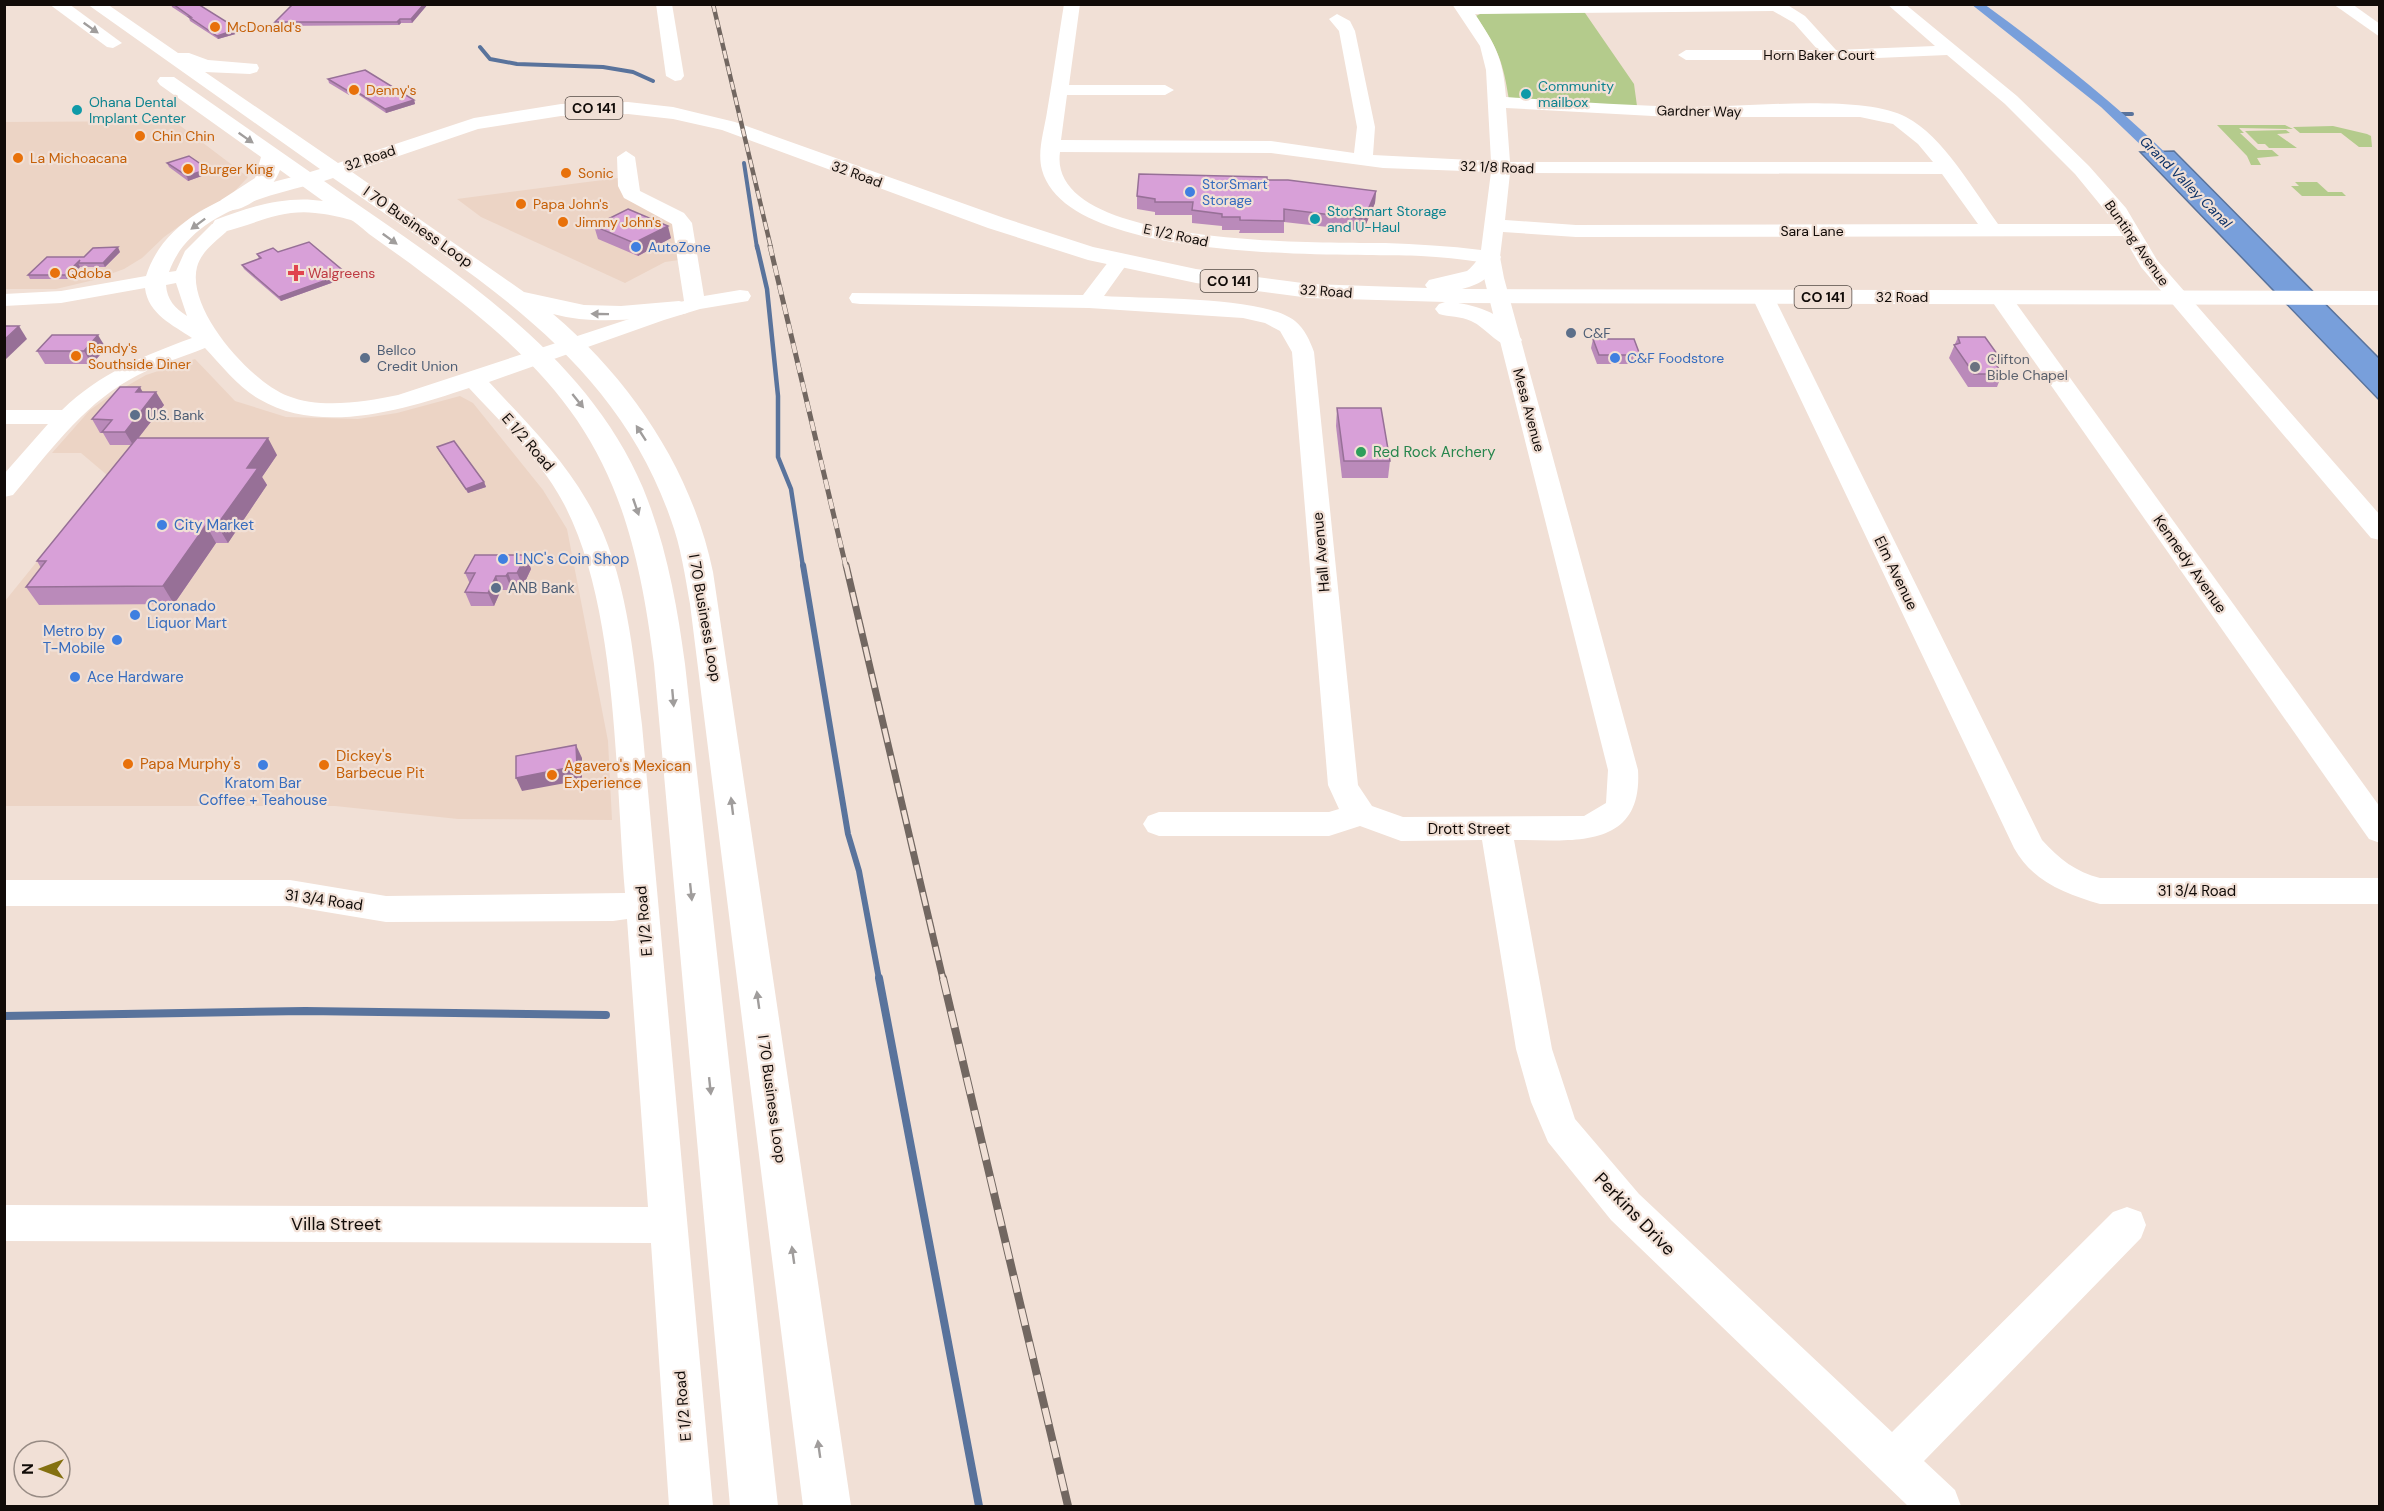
<svg xmlns="http://www.w3.org/2000/svg" width="2384" height="1511" font-family="'DM Sans',sans-serif">
<style>
.built{fill:#ecd4c5}
.green{fill:#b4cb8c}
.water{fill:#789fdb;stroke:#59739c;stroke-width:1.5}
.lines{fill:none;stroke-linecap:round;stroke-linejoin:round}
.stream-far3{stroke:#59739c;stroke-width:4}
.stream-far2{stroke:#59739c;stroke-width:4.5}
.stream-far1{stroke:#59739c;stroke-width:6}
.stream{stroke:#59739c;stroke-width:8}
.canal{fill:#789fdb;fill-rule:evenodd}
.minor{fill:#fff;fill-rule:evenodd}
.major{fill:#fff;fill-rule:evenodd}
.rail-far3-casing{stroke:#726761;stroke-width:4.5}
.rail-far2-casing{stroke:#726761;stroke-width:5}
.rail-far1-casing{stroke:#726761;stroke-width:7}
.rail-casing{stroke:#726761;stroke-width:8}
.rail-far3{stroke:#f1e0d6;stroke-width:3;stroke-dasharray:8;stroke-linecap:butt}
.rail-far2{stroke:#f1e0d6;stroke-width:4;stroke-dasharray:10;stroke-linecap:butt}
.rail-far1{stroke:#f1e0d6;stroke-width:4.5;stroke-dasharray:14;stroke-linecap:butt}
.rail{stroke:#f1e0d6;stroke-width:6;stroke-dasharray:17;stroke-linecap:butt}
.wall{fill:#ba8aba}
.shaded-wall{fill:#977097}
.building{fill:#d8a0d8;stroke:#977097;stroke-width:1.5}
.oneway{fill:#a09d9c}
.food-dot{fill:#e8710a;stroke:#f1e0d6;stroke-width:2}
.culture-dot{fill:#0f9aa8;stroke:#f1e0d6;stroke-width:2}
.shop-dot{fill:#3f7fe0;stroke:#f1e0d6;stroke-width:2}
.health-dot{fill:#e0444e;stroke:#f1e0d6;stroke-width:2}
.service-dot{fill:#5c6f8a;stroke:#f1e0d6;stroke-width:2}
.worship-dot{fill:#6b7280;stroke:#f1e0d6;stroke-width:2}
.leisure-dot{fill:#2e9e5b;stroke:#f1e0d6;stroke-width:2}
.labels{text-anchor:middle;dominant-baseline:central;stroke-width:4.5;stroke-linejoin:round;paint-order:stroke}
.far-food-label{font-size:14px;fill:#c56008;stroke:#f1e0d6;text-anchor:start}
.far-street-label{font-size:14px;fill:#110b08;stroke:#f1e0d6}
.far-culture-label{font-size:14px;fill:#0d838f;stroke:#f1e0d6;text-anchor:start}
.shield{fill:#f1e0d6;stroke:#544b46;stroke-width:1.5}
.shield-label{font-size:14px;font-weight:bold;fill:#110b08}
.far-water-label{font-size:14px;font-style:italic;fill:#0b3066;stroke:#f1e0d6}
.far-shop-label{font-size:14px;fill:#366cbe;stroke:#f1e0d6;text-anchor:start}
.far-health-label{font-size:14px;fill:#be3a42;stroke:#f1e0d6;text-anchor:start}
.far-service-label{font-size:14px;fill:#4e5e75;stroke:#f1e0d6;text-anchor:start}
.far-worship-label{font-size:14px;fill:#5b616d;stroke:#f1e0d6;text-anchor:start}
.street-label{font-size:15px;fill:#110b08;stroke:#f1e0d6}
.leisure-label{font-size:15px;fill:#27864d;stroke:#f1e0d6;text-anchor:start}
.shop-label{font-size:15px;fill:#366cbe;stroke:#f1e0d6;text-anchor:start}
.service-label{font-size:15px;fill:#4e5e75;stroke:#f1e0d6;text-anchor:start}
.food-label{font-size:15px;fill:#c56008;stroke:#f1e0d6;text-anchor:start}
.near-street-label{font-size:18px;fill:#110b08;stroke:#f1e0d6}
</style>
<rect width="100%" height="100%" fill="#f1e0d6"/>
<g class="built">
<polygon points="174,121 248,177 229,197 200,211 164,237 142,258 124,269 94,280 56,289 5,289 4,122"/>
<polygon points="618,178 674,225 679,260 665,262 625,283 481,217 457,199"/>
<polygon points="195,359 235,401 286,417 358,419 397,413 460,396 473,403 543,490 567,529 608,741 612,820 458,819 335,806 5,806 5,601 107,475 81,453 52,453 90,410 111,395 146,375"/>
</g>
<g class="green">
<path d="M1583,10L1634,84L1637,106L1509,100C1503,61 1498,49 1476,16L1480,14Z"/>
<polygon points="2217,125 2285,125 2293,129 2239,128 2244,133 2240,133 2258,150 2272,150 2279,156 2257,158 2261,165 2251,165 2247,156"/>
<polygon points="2333,126 2367,134 2371,136 2372,147 2359,147 2341,133 2300,133 2293,127"/>
<polygon points="2286,130 2290,133 2277,134 2297,148 2269,148 2265,144 2258,144 2245,131"/>
<polygon points="2295,182 2317,182 2328,192 2342,192 2346,196 2302,196 2291,186 2299,186"/>
</g>
<polygon class="water" points="2174,151 2379,358 2379,400 2140,152"/>
<g class="lines">
<g class="stream-far3">
<polyline points="480,47 490,59 517,64 603,67 633,72 653,81"/>
<polyline points="2116,114 2132,114"/>
<polyline points="744,163 757,248"/>
</g>
<polyline class="stream-far2" points="757,246 767,289 778,396 778,457 791,489 803,567"/>
<polyline class="stream-far1" points="803,565 848,834 859,871 879,979"/>
<g class="stream">
<polyline points="879,978 979,1506"/>
<polyline points="4,1016 305,1011 606,1015"/>
</g>
<path class="canal" d="M1971,4H1984C2054,55 2120,107 2181,168V174H2171L2101,107Z"/>
<g class="minor">
<polygon points="656,4 672,4 684,76 681,80 675,81 666,76"/>
<path d="M1064,4H1080L1069,85H1165L1174,90L1165,95H1067L1061,140L1271,141L1354,153L1357,127L1339,31L1329,19L1337,14L1350,21L1355,31L1375,127L1373,155L1491,161L1486,70L1480,46L1452,4H1786L1805,16L1836,50L1935,46L1887,4H1905L2017,96L2089,166L2126,208L2157,260L2380,515V540L2371,538L2141,267L2123,236L1576,237L1503,232L1500,257L1504,278L1638,770C1643,851 1571,840 1514,840L1552,1049L1575,1119L1639,1194L1892,1432L2113,1212L2127,1207L2141,1212L2146,1225L2141,1238L1924,1461L1955,1490L1961,1506H1908L1611,1220L1548,1142L1531,1102L1516,1049L1482,840L1401,841L1360,826L1329,836H1159L1148,832L1143,824L1148,816L1159,812H1329L1339,809L1328,785L1292,352L1280,331L1265,323L1243,318L1089,308L860,304L852,303L849,298L852,293L1083,295L1112,257H1126L1129,261L1104,296C1147,299 1264,296 1295,321C1305,329 1310,341 1314,352L1358,785L1372,806L1403,817L1584,816L1606,803L1608,770L1480,262C1461,259 1441,257 1421,256C1342,253 1068,265 1042,170C1037,152 1044,131 1047,112C1053,77 1058,41 1064,4ZM1773,11L1794,23L1818,50H1686L1678,55L1686,60H1831L1947,55L2005,104L2075,174L2116,224H1998C1974,191 1943,136 1906,117C1863,94 1745,107 1693,107C1630,106 1568,101 1506,97C1503,58 1496,46 1475,14ZM1506,108L1671,117H1860L1893,124L1918,144L1933,162H1510ZM1060,152L1271,153L1383,168L1491,172L1481,250C1449,246 1417,244 1385,243C1326,242 1046,249 1060,152ZM1510,173L1942,174L1978,224L1576,225L1505,220Z"/>
<polygon points="2333,4 2352,4 2380,24 2380,37"/>
<path d="M626,151L635,157L640,191L684,213L692,223L704,296L740,290L748,291L751,296L748,301L700,309L664,320L489,382C524,420 561,456 587,501C626,566 633,651 642,725L713,1506H669L651,1243L4,1241V1205L648,1207L627,919L613,921L386,922L290,906H4V880H290L386,896L625,893C615,777 618,607 564,504C541,460 502,424 469,388C406,409 321,436 259,399C238,387 222,366 205,348C180,358 153,366 129,380C81,407 48,454 13,495L4,497V474L48,424H4V410H62C100,373 143,356 192,338C173,325 148,314 145,288L61,303L4,306V294L61,291L146,276C167,209 250,186 310,173L317,175L320,179L317,183C265,196 189,214 169,272L176,271L185,251L212,224H226L229,228L226,232C215,242 201,252 197,267C186,310 251,382 288,396C321,409 364,402 398,395L684,301L672,224L624,198L618,186L617,157ZM176,283L187,316C175,308 167,300 166,285Z"/>
<path d="M1763,291L1771,292L1774,297L2042,840C2059,859 2076,872 2100,878H2380V904H2100C2065,894 2032,881 2014,848L1752,297L1755,292Z"/>
<polygon points="2000,291 2008,292 2380,807 2380,843 2369,839 1989,297 1992,292"/>
</g>
<g class="major">
<polygon points="49,4 69,4 122,43 113,48 107,47"/>
<path d="M87,4H107L178,53H189L208,60L257,64L259,68L257,72L250,74L205,72L338,163L474,118L561,104L628,102L673,107L735,122L1004,218L1093,247L1196,269L1310,284L1427,288L1425,285L1429,280L1467,271C1480,261 1479,248 1498,252L1501,257C1493,276 1482,284 1462,289L2380,291V305L1458,303C1484,307 1507,317 1522,340L1519,345C1498,350 1489,329 1471,321C1461,316 1449,317 1439,314L1435,309L1439,304L1445,302L1310,298L1196,283L1088,260L988,228L722,130L673,119L628,114L561,116L478,129L352,172L524,292L584,305L621,306L679,301L687,303L691,308L687,313L679,315C637,319 594,325 553,314C632,381 692,471 713,572L851,1506H803L690,604C685,576 681,547 671,520C614,354 469,273 333,178L324,181C443,265 584,348 643,488C666,544 677,604 685,664L778,1506H730L654,664C630,469 582,390 424,274C406,260 387,247 369,234C364,230 357,223 351,220C341,217 326,214 315,213C282,209 255,224 223,232L215,230L212,225L215,220C249,207 286,195 323,201L280,170C273,190 244,215 221,210L218,205L221,200L255,178L261,157L160,85L157,81L160,77H174L310,172L320,169Z"/>
</g>
<g class="rail-far3-casing">
<polyline id="rail-far3" points="713,4 771,248"/>
</g>
<g class="rail-far2-casing">
<polyline id="rail-far2" points="770,246 846,567"/>
</g>
<g class="rail-far1-casing">
<polyline id="rail-far1" points="846,565 943,979"/>
</g>
<g class="rail-casing">
<polyline id="rail" points="943,978 1068,1506"/>
</g>
<use href="#rail-far3" class="rail-far3"/>
<use href="#rail-far2" class="rail-far2"/>
<use href="#rail-far1" class="rail-far1"/>
<use href="#rail" class="rail"/>
</g>
<g class="wall">
<polygon points="171,4 198,4 239,33 218,39 190,21 189,18 172,7"/>
<polygon points="293,4 428,4 412,23 401,23 399,25 276,26 275,22"/>
<polygon points="328,79 414,100 415,104 386,113 356,93 349,95 329,83"/>
<polygon points="167,163 208,169 210,173 188,181 169,167"/>
<polygon points="1267,180 1376,191 1375,203 1363,231 1284,222 1284,233 1239,233 1240,230 1222,230 1222,226 1192,223 1192,215 1155,215 1155,212 1137,209 1137,196"/>
<polygon points="594,226 671,238 638,256 598,239"/>
<polygon points="120,252 105,267 80,267 67,279 30,279 28,275 84,257"/>
<polygon points="278,252 348,277 281,301 244,269 242,265 259,259 257,254"/>
<polygon points="1958,337 2000,358 1997,366 2002,374 1997,387 1968,387 1949,358"/>
<polygon points="1593,339 1640,355 1638,364 1597,364 1591,348"/>
<polygon points="106,348 92,364 45,364 37,351"/>
<polygon points="143,392 164,405 138,438 277,455 262,477 267,485 228,543 216,543 174,604 39,605 26,587 41,568 37,561 132,445 110,445 103,433 100,433 92,419"/>
<polygon points="1337,408 1390,461 1388,478 1342,478 1336,426"/>
<polygon points="437,447 484,482 486,487 468,493 439,451"/>
<polygon points="526,555 531,569 523,586 513,586 512,590 501,590 494,606 471,606 465,592 470,584 465,573"/>
</g>
<g class="shaded-wall">
<polygon points="424,4 428,4 412,23 411,19"/>
<polygon points="400,19 401,23 399,25 397,22"/>
<polygon points="238,29 239,33 218,39 217,36"/>
<polygon points="354,90 356,93 349,95 348,91"/>
<polygon points="414,100 415,104 386,113 385,109"/>
<polygon points="208,169 210,173 188,181 187,176"/>
<polygon points="1376,191 1375,203 1363,231 1364,219"/>
<polygon points="668,226 671,238 638,256 634,243"/>
<polygon points="118,247 120,252 105,267 103,263"/>
<polygon points="78,263 80,267 67,279 65,275"/>
<polygon points="346,273 348,277 281,301 279,297"/>
<polygon points="19,326 27,339 4,361 4,340"/>
<polygon points="98,335 106,348 92,364 84,351"/>
<polygon points="140,387 147,400 136,392"/>
<polygon points="156,392 164,405 133,445 125,432"/>
<polygon points="268,438 277,455 262,477 267,485 228,543 217,525 247,468"/>
<polygon points="484,482 486,487 468,493 466,489"/>
<polygon points="206,525 216,543 174,604 163,586"/>
<polygon points="526,555 531,569 523,586 517,573"/>
<polygon points="508,573 513,586 512,590 506,576"/>
<polygon points="496,576 501,590 494,606 488,593"/>
<polygon points="576,745 582,758 582,780 522,791 516,778"/>
</g>
<g class="building">
<polygon points="173,4 198,4 238,29 217,36 189,17 191,17"/>
<polygon points="293,4 424,4 411,19 400,19 397,22 275,22"/>
<polygon points="365,70 414,100 385,109 354,90 348,91 328,79"/>
<polygon points="189,156 208,169 187,176 167,163"/>
<polygon points="1139,174 1267,177 1267,180 1288,180 1376,191 1364,219 1284,209 1284,221 1240,220 1240,217 1222,217 1222,214 1192,210 1193,202 1155,202 1155,199 1137,196"/>
<polygon points="628,209 668,226 634,243 594,226"/>
<polygon points="309,242 346,273 279,297 242,265 261,258 257,254 273,248 278,252"/>
<polygon points="118,247 103,263 78,263 80,260 65,275 28,275 47,257 84,257 93,248"/>
<polygon points="4,326 19,326 4,340"/>
<polygon points="52,335 98,335 84,351 37,351"/>
<polygon points="1958,337 1985,337 2000,358 1992,358 2002,374 1974,374 1954,345 1960,343"/>
<polygon points="1593,339 1634,339 1640,355 1599,355"/>
<polygon points="120,387 140,387 136,392 156,392 125,432 102,432 112,420 92,419"/>
<polygon points="1337,408 1381,408 1390,461 1344,461"/>
<polygon points="137,438 268,438 247,468 258,468 217,525 206,525 163,586 26,587 46,561 37,561"/>
<polygon points="454,441 484,482 466,489 437,447"/>
<polygon points="475,555 526,555 517,573 508,573 506,576 496,576 488,593 465,592 475,573 465,573"/>
<polygon points="576,745 577,766 516,778 516,756"/>
</g>
<defs><path id="oneway-solid" d="M-6-.8H1V-3.2L6.5 0L1 3.2V.8H-6Z" transform="scale(1.5)"/></defs>
<g class="oneway">
<use href="#oneway-solid" transform="translate(91 28) rotate(35)"/>
<use href="#oneway-solid" transform="translate(246 138) rotate(35)"/>
<use href="#oneway-solid" transform="translate(198 224) rotate(143)"/>
<use href="#oneway-solid" transform="translate(390 239) rotate(36)"/>
<use href="#oneway-solid" transform="translate(600 314) rotate(-179)"/>
<use href="#oneway-solid" transform="translate(578 401) rotate(51)"/>
<use href="#oneway-solid" transform="translate(641 433) rotate(-123)"/>
<use href="#oneway-solid" transform="translate(636 507) rotate(71)"/>
<use href="#oneway-solid" transform="translate(673 698) rotate(85)"/>
<use href="#oneway-solid" transform="translate(732 806) rotate(-97)"/>
<use href="#oneway-solid" transform="translate(691 892) rotate(84)"/>
<use href="#oneway-solid" transform="translate(758 1000) rotate(-98)"/>
<use href="#oneway-solid" transform="translate(710 1086) rotate(84)"/>
<use href="#oneway-solid" transform="translate(793 1255) rotate(-98)"/>
<use href="#oneway-solid" transform="translate(819 1449) rotate(-98)"/>
</g>
<g class="food-dot">
<circle cx="215" cy="27" r="6"/>
<circle cx="354" cy="90" r="6"/>
<circle cx="140" cy="136" r="6"/>
<circle cx="18" cy="158" r="6"/>
<circle cx="188" cy="169" r="6"/>
<circle cx="566" cy="173" r="6"/>
<circle cx="521" cy="204" r="6"/>
<circle cx="563" cy="222" r="6"/>
<circle cx="55" cy="273" r="6"/>
<circle cx="76" cy="356" r="6"/>
<circle cx="128" cy="764" r="6"/>
<circle cx="324" cy="765" r="6"/>
<circle cx="552" cy="775" r="6"/>
</g>
<g class="culture-dot">
<circle cx="1526" cy="94" r="6"/>
<circle cx="77" cy="110" r="6"/>
<circle cx="1315" cy="219" r="6"/>
</g>
<g class="shop-dot">
<circle cx="1190" cy="192" r="6"/>
<circle cx="636" cy="247" r="6"/>
<circle cx="1615" cy="358" r="6"/>
<circle cx="162" cy="525" r="6"/>
<circle cx="503" cy="559" r="6"/>
<circle cx="135" cy="615" r="6"/>
<circle cx="117" cy="640" r="6"/>
<circle cx="75" cy="677" r="6"/>
<circle cx="263" cy="765" r="6"/>
</g>
<path class="health-dot" d="M293 264h6v6h6v6h-6v6h-6v-6h-6v-6h6z"/>
<g class="service-dot">
<circle cx="1571" cy="333" r="6"/>
<circle cx="365" cy="358" r="6"/>
<circle cx="135" cy="415" r="6"/>
<circle cx="496" cy="588" r="6"/>
</g>
<circle class="worship-dot" cx="1975" cy="367" r="6"/>
<circle class="leisure-dot" cx="1361" cy="452" r="6"/>
<g class="labels">
<g class="far-food-label">
<text x="227" y="27">McDonald's</text>
<text x="366" y="90">Denny's</text>
<text x="152" y="136">Chin Chin</text>
<text x="30" y="158">La Michoacana</text>
<text x="200" y="169">Burger King</text>
<text x="578" y="173">Sonic</text>
<text x="533" y="204">Papa John's</text>
<text x="575" y="222">Jimmy John's</text>
<text x="67" y="273">Qdoba</text>
<text x="88" y="348">Randy's<tspan x="88" dy="16">Southside Diner</tspan></text>
</g>
<g class="far-street-label">
<text x="1819" y="55">Horn Baker Court</text>
<text transform="translate(1699 111) rotate(1)">Gardner Way</text>
<text transform="translate(370 158) rotate(-19)">32 Road</text>
<text transform="translate(1497 167) rotate(2)">32 1/8 Road</text>
<text transform="translate(857 174) rotate(20)">32 Road</text>
<text x="1812" y="231">Sara Lane</text>
<text transform="translate(1176 235) rotate(12)">E 1/2 Road</text>
<text transform="translate(2137 243) rotate(55)">Bunting Avenue</text>
<text transform="translate(1326 291) rotate(4)">32 Road</text>
<text x="1902" y="297">32 Road</text>
<text transform="translate(1529 410) rotate(75)">Mesa Avenue</text>
</g>
<g class="far-culture-label">
<text x="1538" y="86">Community<tspan x="1538" dy="16">mailbox</tspan></text>
<text x="89" y="102">Ohana Dental<tspan x="89" dy="16">Implant Center</tspan></text>
<text x="1327" y="211">StorSmart Storage<tspan x="1327" dy="16">and U-Haul</tspan></text>
</g>
<g class="shield">
<rect x="565.5" y="97" width="57" height="22" rx="4.5"/>
<rect x="1200.5" y="270" width="57" height="22" rx="4.5"/>
<rect x="1794.5" y="286" width="57" height="22" rx="4.5"/>
</g>
<g class="shield-label">
<text x="594" y="108">CO 141</text>
<text x="1229" y="281">CO 141</text>
<text x="1823" y="297">CO 141</text>
</g>
<g class="far-water-label">
<text transform="translate(2186 182) rotate(45)">Grand Valley Canal</text>
</g>
<g class="far-shop-label">
<text x="1202" y="184">StorSmart<tspan x="1202" dy="16">Storage</tspan></text>
<text x="648" y="247">AutoZone</text>
<text x="1627" y="358">C&amp;F Foodstore</text>
</g>
<g class="far-health-label">
<text x="308" y="273">Walgreens</text>
</g>
<g class="far-service-label">
<text x="1583" y="333">C&amp;F</text>
<text x="377" y="350">Bellco<tspan x="377" dy="16">Credit Union</tspan></text>
<text x="147" y="415">U.S. Bank</text>
</g>
<g class="far-worship-label">
<text x="1987" y="359">Clifton<tspan x="1987" dy="16">Bible Chapel</tspan></text>
</g>
<g class="street-label">
<text transform="translate(418 227) rotate(35)">I 70 Business Loop</text>
<text transform="translate(528 442) rotate(49)">E 1/2 Road</text>
<text transform="translate(1321 552) rotate(-95)">Hall Avenue</text>
<text transform="translate(2190 564) rotate(55)">Kennedy Avenue</text>
<text transform="translate(1896 573) rotate(64)">Elm Avenue</text>
<text transform="translate(705 618) rotate(80)">I 70 Business Loop</text>
<text x="1469" y="829">Drott Street</text>
<text x="2197" y="891">31 3/4 Road</text>
<text transform="translate(324 900) rotate(8)">31 3/4 Road</text>
<text transform="translate(644 921) rotate(-95)">E 1/2 Road</text>
<text transform="translate(772 1099) rotate(82)">I 70 Business Loop</text>
<text transform="translate(683 1406) rotate(-95)">E 1/2 Road</text>
</g>
<g class="leisure-label">
<text x="1373" y="452">Red Rock Archery</text>
</g>
<g class="shop-label">
<text x="174" y="525">City Market</text>
<text x="515" y="559">LNC's Coin Shop</text>
<text x="147" y="606">Coronado<tspan x="147" dy="17">Liquor Mart</tspan></text>
<text x="105" y="631" text-anchor="end">Metro by<tspan x="105" dy="17">T-Mobile</tspan></text>
<text x="87" y="677">Ace Hardware</text>
<text x="263" y="783" text-anchor="middle">Kratom Bar<tspan x="263" dy="17">Coffee + Teahouse</tspan></text>
</g>
<g class="service-label">
<text x="508" y="588">ANB Bank</text>
</g>
<g class="food-label">
<text x="336" y="756">Dickey's<tspan x="336" dy="17">Barbecue Pit</tspan></text>
<text x="140" y="764">Papa Murphy's</text>
<text x="564" y="766">Agavero's Mexican<tspan x="564" dy="17">Experience</tspan></text>
</g>
<g class="near-street-label">
<text transform="translate(1635 1214) rotate(46)">Perkins Drive</text>
<text x="336" y="1224">Villa Street</text>
</g>
</g>
<rect width="2384" height="1511" fill="none" stroke="#110b08" stroke-width="12"/>
<g transform="translate(42 1469) rotate(270)"><circle r="28" fill="#f1e0d6" stroke="#978b84" stroke-width="1.5"/>
<path d="M0-4.5L10 22L0 15L-10 22Z" fill="#847010"/>
<text y="-9" font-size="16" font-weight="bold" text-anchor="middle" fill="#110b08">N</text>
</g>
</svg>
